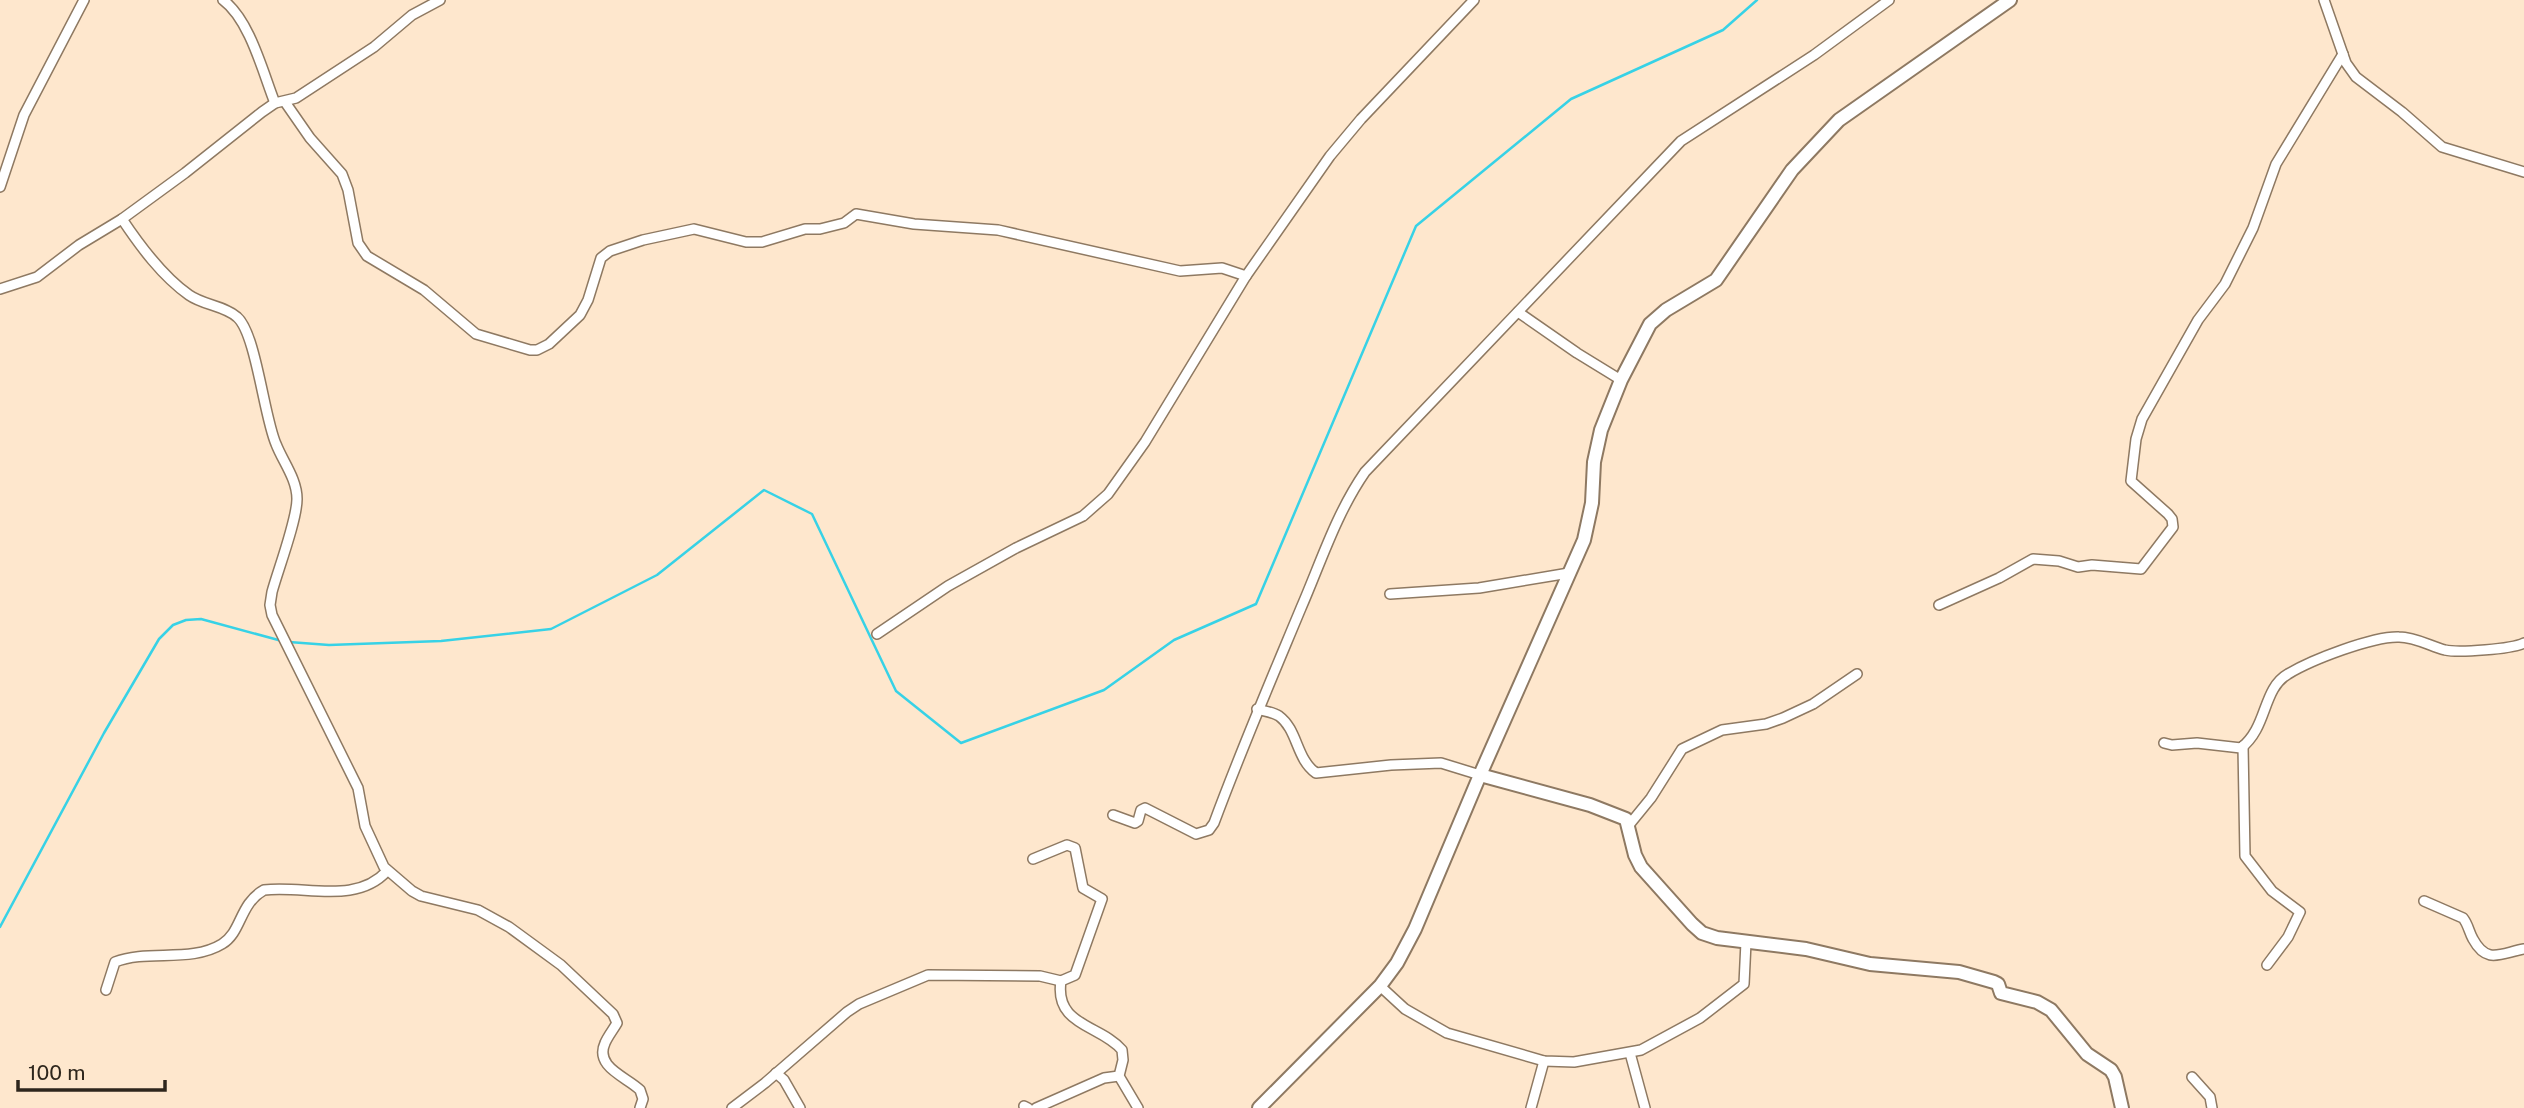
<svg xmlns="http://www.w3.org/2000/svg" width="2524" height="1108" font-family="'Public Sans',sans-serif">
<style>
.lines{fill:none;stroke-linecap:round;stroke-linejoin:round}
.stream{stroke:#37d2e6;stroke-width:2.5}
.street-casing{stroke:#8e7962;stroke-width:12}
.secondary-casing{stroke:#8e7962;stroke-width:16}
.street{stroke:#fff;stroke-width:9}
.secondary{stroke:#fff;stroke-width:12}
</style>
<rect width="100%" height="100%" fill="#fee7cd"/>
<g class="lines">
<g class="stream">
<polyline points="289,642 329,645 441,641 551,629 657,575 764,490 812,514 896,691 961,743 1104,690 1174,640 1256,604 1416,226 1571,99 1723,30 1757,0"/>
<polyline points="0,927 104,733 159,639 173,625 186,620 201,619 282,641"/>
</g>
<g class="street-casing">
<g id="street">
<path d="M223,0C250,20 263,73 275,103"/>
<polyline points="2324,0 2346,63 2356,77 2402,112 2442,147 2524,172"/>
<polyline points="285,102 310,138 342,174 348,190 358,243 367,256 424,290 476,334 530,350 537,350 549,344 580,315 588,300 601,258 610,251 643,240 694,229 746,242 762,242 805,229 820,229 844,223 856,214 914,224 998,230 1180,271 1222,268 1246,276"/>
<polyline points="0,187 24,115 84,0"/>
<path d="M122,219C140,246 162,276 189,295C203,305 225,306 237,317C256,333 264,417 276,444C283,462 297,479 297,499C297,520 278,570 272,592L270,605L272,615L358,788L365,826L384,867L412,891L421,896L478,910L509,927L561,965L613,1014L617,1023C613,1030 608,1036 605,1043C594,1067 627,1077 640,1090L643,1099L640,1108"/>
<polyline points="0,289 37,277 79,245 122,219 185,173 262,112 275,103 296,98 374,47 412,15 440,0"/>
<polyline points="1518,312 1577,353 1621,380"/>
<polyline points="1390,594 1479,588 1569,573"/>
<polyline points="1939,605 1999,578 2033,559 2059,561 2078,567 2092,565 2141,569 2173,527 2172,519 2168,514 2131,481 2136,439 2142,419 2198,320 2225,284 2253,228 2276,164 2343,54"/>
<polyline points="877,634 948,586 1016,548 1083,516 1108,494 1145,442 1246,276 1330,156 1361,119 1474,0"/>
<path d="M1257,709C1264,711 1273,712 1279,716C1298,730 1296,759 1316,773L1391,765L1441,763L1480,775"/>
<path d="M2164,743L2172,745L2197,743L2241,748C2268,727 2262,689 2288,674C2311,660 2373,636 2399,637C2415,637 2430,646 2445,650C2459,653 2512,649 2524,643"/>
<polyline points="2243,746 2245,856 2272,891 2300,912 2288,937 2267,965"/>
<path d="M1113,815L1135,823L1138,821L1141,810L1145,808L1196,834L1209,830L1214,823C1241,750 1271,680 1301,608C1321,562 1336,514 1365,472L1681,141L1814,55L1889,0"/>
<polyline points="1629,825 1651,798 1682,749 1722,730 1766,724 1783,718 1813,704 1857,674"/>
<path d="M1033,859L1067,845L1075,848L1083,888L1102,899L1075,975L1061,981C1054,1026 1101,1025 1122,1050L1123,1060L1119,1076L1138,1108"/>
<path d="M2424,901L2463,918C2468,924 2469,932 2473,939C2487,965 2501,953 2524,949"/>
<polyline points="1380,986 1405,1009 1447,1033 1544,1061 1574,1062 1641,1050 1700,1018 1744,984 1746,942"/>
<path d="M106,990L115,962C148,949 191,963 222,944C242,932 239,904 264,890C305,885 356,905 387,871"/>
<polyline points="1630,1053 1645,1108"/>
<polyline points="776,1073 784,1080 800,1108"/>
<polyline points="2192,1077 2210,1097 2212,1108"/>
<polyline points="1024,1106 1028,1108"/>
<polyline points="732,1108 765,1083 847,1012 859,1004 928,975 1040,976 1061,981"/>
<polyline points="1036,1108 1104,1078 1119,1076"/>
<polyline points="1531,1108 1544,1061"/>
</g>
</g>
<g class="secondary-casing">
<g id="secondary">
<polyline points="1480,775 1590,805 1626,819 1635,855 1641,867 1692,924 1702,933 1717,938 1806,949 1870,964 1959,972 1994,982 1998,984 2001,993 2037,1002 2051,1010 2087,1054 2111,1070 2115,1077 2122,1108"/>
<polyline points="1259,1108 1380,986 1397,963 1415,929 1480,775 1584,540 1592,503 1594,462 1601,430 1621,380 1650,324 1666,310 1716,280 1792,170 1839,120 2010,0"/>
</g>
</g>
<use href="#street" class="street"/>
<use href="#secondary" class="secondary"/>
</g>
<path d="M18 1080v10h147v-10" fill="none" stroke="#2e261c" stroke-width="3.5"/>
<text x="28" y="1080" font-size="21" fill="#2e261c" stroke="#fee7cd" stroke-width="5" paint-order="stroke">100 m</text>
</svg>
